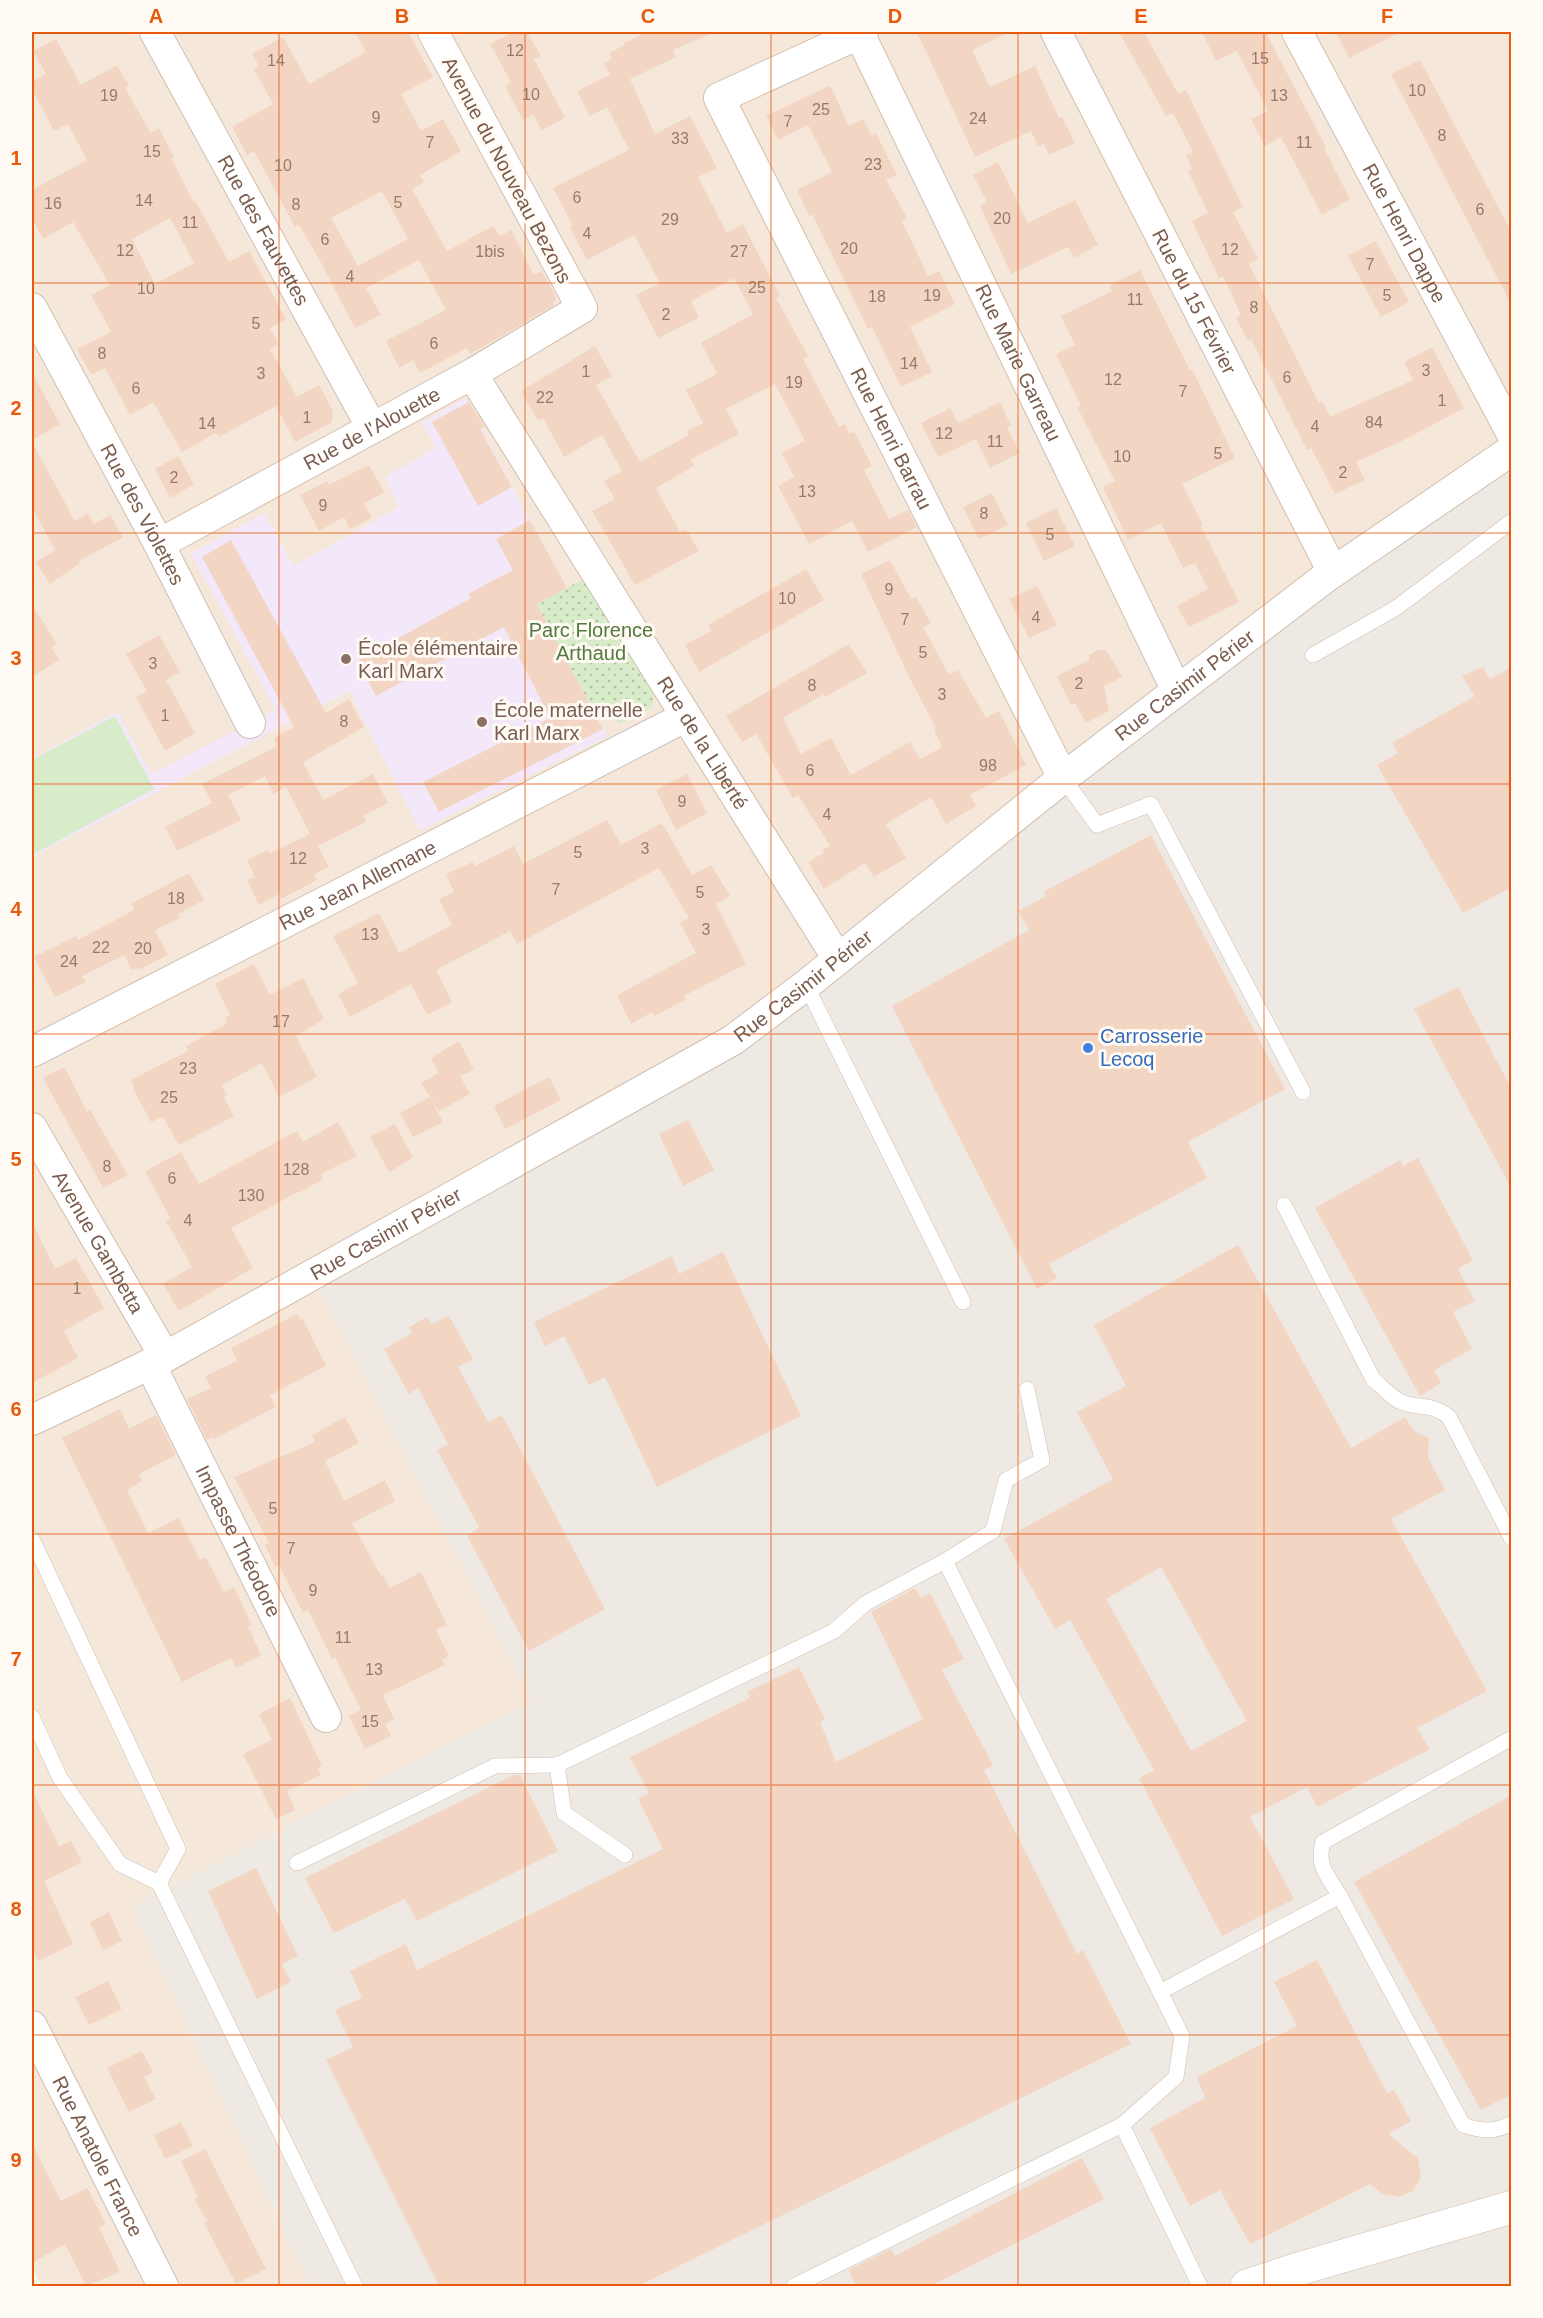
<svg xmlns="http://www.w3.org/2000/svg" width="1543" height="2318" font-family="Helvetica,sans-serif">
<style>
.residential{fill:#f5e8da}
.industrial{fill:#efe9e4}
.education{fill:#f3e8fa}
.grass{fill:url(#grass-dots)}
.pitch{fill:#d8ecc9}
.building{fill:#f3d5c3;fill-rule:evenodd}
.lines{fill:none;stroke-linecap:round;stroke-linejoin:round}
.service-casing{stroke:#d1beb0;stroke-width:16}
.minor-casing{stroke:#d1beb0;stroke-width:32}
.tertiary-casing{stroke:#d1beb0;stroke-width:34}
.service{stroke:#fff;stroke-width:15}
.minor{stroke:#fff;stroke-width:30}
.tertiary{stroke:#fff;stroke-width:33}
.grid{fill:none;stroke:#e8590c;stroke-width:1.5;stroke-opacity:0.55}
.education-dot{fill:#8d6e63;stroke:#fffaf3;stroke-width:2}
.shop-dot{fill:#3f7fe0;stroke:#fffaf3;stroke-width:2}
.labels{text-anchor:middle;dominant-baseline:central;stroke-width:6;stroke-linejoin:round;paint-order:stroke}
.number-label{font-size:16px;fill:#987a6a}
.street-label{font-size:20px;fill:#7a5c4d;stroke:#fffaf3}
.park-label{font-size:20px;fill:#537a41;stroke:#fffaf3}
.education-label{font-size:20px;fill:#785e54;stroke:#fffaf3;text-anchor:start}
.shop-label{font-size:20px;fill:#366cbe;stroke:#fffaf3;text-anchor:start}
.neatline{fill:none;stroke:#e8590c;stroke-width:2}
.grid-label{font-size:20px;text-anchor:middle;font-weight:bold;fill:#e8590c}
</style>
<defs>
<pattern id="grass-dots" width="8" height="8" patternUnits="userSpaceOnUse" patternTransform="scale(1.5)"><rect width="8" height="8" fill="#d8ecc9"/><path d="M2 2h.1M6 6h.1" fill="none" stroke="#b4c2a5" stroke-width="1.8" stroke-linecap="round"/></pattern>
</defs>
<rect width="100%" height="100%" fill="#fdf6ec"/>
<polygon class="residential" points="32,32 1511,32 1511,450 806,985 312,1275 533,1701 132,1906 310,2286 42,2286 32,2267"/>
<polygon class="industrial" points="1511,450 1511,2286 310,2286 132,1906 532,1701 312,1275 733,1040"/>
<polygon class="education" points="465,398 567,588 537,604 608,736 420,831 349,691 32,857 32,759 117,712 151,774 276,710 191,553 264,513 294,566 399,507 385,477 436,448 422,423"/>
<polygon class="grass" points="591,575 653,693 653,707 619,724 611,709 596,716 537,604"/>
<polygon class="pitch" points="115,716 154,789 32,855 32,760"/>
<g class="building">
<path d="M355,32H408L433,77L401,94L421,131L443,119L461,151L420,175L424,182L412,189L447,251L493,226L500,236L511,230L534,275L542,271L556,297L553,306L498,338L470,354L467,348L420,373L413,360L399,368L386,341L446,310L419,260L366,288L381,315L355,328L319,259L299,225L295,227L254,151L247,155L232,127L273,104L254,69L259,66L252,54L283,37L309,84L366,52ZM382,191L408,239L358,266L331,218Z"/>
<polygon points="513,32 527,32 541,56 534,59 565,118 542,130 533,115 523,120 505,86 511,82 490,44"/>
<polygon points="647,32 715,32 673,50 676,57 630,79 655,134 690,116 717,168 698,177 727,233 743,224 780,296 776,298 808,356 803,359 839,427 845,424 849,434 854,431 872,466 864,470 889,519 908,510 917,527 868,552 852,521 809,544 778,486 794,477 782,453 805,441 775,384 726,409 739,434 691,459 694,466 656,488 680,532 686,529 699,551 635,585 592,511 615,499 604,481 622,471 602,435 564,457 543,418 538,421 521,391 595,346 612,376 596,385 640,462 689,435 687,431 703,423 686,390 717,374 701,343 753,314 734,278 691,301 699,318 658,338 636,295 660,283 634,235 587,260 570,228 573,226 553,188 629,150 607,107 590,116 577,91 610,75 604,64 612,59 609,53 625,45 624,43"/>
<polygon points="917,32 1009,32 972,50 990,87 1035,66 1059,118 1062,117 1075,143 1049,155 1044,144 1038,146 1031,131 975,157"/>
<polygon points="1119,32 1144,32 1178,94 1186,90 1243,207 1233,212 1258,259 1249,264 1319,403 1322,401 1330,417 1413,380 1404,362 1432,347 1464,408 1408,438 1356,462 1365,480 1335,494 1311,448 1307,450 1251,339 1248,341 1236,318 1241,315 1223,276 1219,278 1192,221 1208,213 1188,171 1192,169 1186,155 1193,152 1173,113 1166,116"/>
<polygon points="1202,32 1274,32 1267,35 1326,147 1324,148 1350,199 1322,215 1281,137 1265,146 1251,119 1268,111 1237,51 1216,61"/>
<polygon points="1336,32 1400,32 1349,58"/>
<path d="M56,39L81,85L117,65L129,86L125,88L151,133L159,128L174,157L172,159L194,203L196,202L229,262L249,251L286,319L270,328L279,344L270,349L297,397L319,385L333,411L332,422L295,442L276,406L219,437L216,433L182,452L153,402L130,415L105,368L91,375L77,349L111,332L91,295L110,285L73,222L43,239L32,218V190L87,160L68,124L54,131L32,89V82L46,74L33,51ZM170,218L194,263L155,284L132,239Z"/>
<polygon points="1420,60 1512,233 1512,306 1391,74"/>
<polygon points="829,86 831,87 849,126 863,119 872,136 876,133 897,175 886,180 907,218 902,221 928,276 939,271 955,304 910,327 932,372 901,387 872,327 868,329 812,214 809,216 797,190 832,172 808,125 778,140 766,116"/>
<polygon points="998,162 1028,223 1075,200 1098,245 1074,258 1068,247 1011,274 980,206 987,202 973,175"/>
<polygon points="1376,241 1409,302 1381,317 1348,256"/>
<polygon points="1140,270 1190,370 1192,369 1235,458 1182,484 1203,525 1201,526 1239,602 1189,627 1177,606 1208,589 1195,563 1183,568 1161,523 1128,540 1103,487 1115,481 1077,407 1081,406 1056,354 1075,345 1061,316 1112,291 1109,286"/>
<polygon points="32,373 60,424 32,440"/>
<polygon points="469,402 485,427 480,429 512,487 478,506 432,422"/>
<polygon points="1000,402 1011,426 1007,428 1020,453 990,468 976,439 938,457 921,423 950,408 958,423"/>
<polygon points="32,442 75,521 88,513 94,524 110,515 123,537 79,561 80,563 50,584 36,562 55,550 32,507"/>
<polygon points="178,456 194,484 170,498 155,469"/>
<polygon points="369,465 384,492 364,504 372,518 350,529 344,517 319,531 300,495 327,481 329,485"/>
<polygon points="992,493 1008,525 979,539 963,507"/>
<polygon points="1056,508 1075,546 1044,561 1026,523"/>
<polygon points="530,520 567,588 537,604 603,729 439,812 423,782 550,718 504,627 376,696 357,661 471,598 468,594 513,570 496,539"/>
<polygon points="231,540 326,713 349,699 364,727 303,762 323,800 373,774 388,803 363,816 366,822 318,846 329,867 314,874 317,880 281,899 279,894 259,905 247,880 255,877 247,860 268,850 270,853 310,834 286,787 273,794 265,776 228,795 241,820 177,851 165,827 212,803 202,784 277,746 274,738 294,727 202,557"/>
<polygon points="890,560 911,599 916,597 931,623 923,627 949,675 958,670 986,718 999,711 1026,765 970,795 976,806 946,824 931,797 886,824 906,858 874,877 865,863 824,889 808,862 824,853 823,850 830,846 798,795 793,798 756,734 742,742 726,716 849,644 867,673 825,697 824,694 783,718 801,754 831,738 851,775 910,742 920,759 942,747 934,730 936,728 909,677 861,574"/>
<polygon points="806,569 824,600 699,672 685,645 711,631 708,625"/>
<polygon points="1037,586 1057,625 1029,638 1009,599"/>
<polygon points="32,605 57,644 51,647 59,660 32,677"/>
<polygon points="159,635 180,672 166,680 195,733 165,751 136,697 147,691 126,654"/>
<polygon points="1098,650 1106,650 1122,677 1104,686 1109,711 1086,723 1075,703 1071,705 1057,676 1089,660 1089,655"/>
<polygon points="1483,667 1490,679 1512,667 1512,887 1463,913 1377,765 1398,753 1392,743 1475,696 1462,676"/>
<polygon points="687,774 707,813 676,830 656,790"/>
<polygon points="607,820 621,845 662,823 692,875 711,865 730,896 716,904 746,964 684,996 686,999 655,1016 652,1012 631,1024 617,995 696,953 680,923 689,918 659,868 517,944 510,931 436,970 452,1002 427,1015 411,984 350,1017 338,994 358,983 333,936 379,913 399,953 452,925 439,899 454,892 446,874 473,862 475,866 514,846 523,864"/>
<polygon points="1151,835 1285,1089 1188,1142 1207,1178 1049,1264 1057,1278 1037,1289 892,1006 1029,930 1018,911 1045,897 1045,891"/>
<polygon points="189,873 204,900 178,914 180,918 155,930 168,955 138,970 137,968 132,970 124,955 82,976 86,982 55,997 34,957 76,936 78,940 134,910 131,904"/>
<polygon points="254,964 270,995 303,978 324,1019 296,1036 317,1077 279,1097 262,1063 222,1085 227,1095 224,1098 234,1116 179,1145 163,1117 151,1122 132,1087 134,1086 131,1080 188,1051 186,1046 228,1023 225,1018 230,1015 215,984"/>
<polygon points="1458,987 1512,1090 1512,1189 1414,1009"/>
<polygon points="459,1041 474,1070 460,1076 470,1094 439,1111 421,1083 439,1073 431,1058"/>
<polygon points="62,1068 65,1068 87,1112 90,1110 128,1175 103,1188 43,1078"/>
<polygon points="549,1077 561,1100 505,1129 494,1106"/>
<polygon points="430,1097 443,1122 413,1137 400,1113"/>
<polygon points="688,1120 714,1170 683,1186 659,1134"/>
<polygon points="338,1122 357,1156 321,1174 323,1179 299,1193 298,1192 231,1228 253,1268 179,1311 163,1284 192,1267 166,1221 170,1218 145,1171 181,1152 199,1184 297,1131 303,1142"/>
<polygon points="395,1124 413,1158 389,1172 370,1137"/>
<polygon points="1418,1158 1473,1260 1458,1269 1475,1301 1453,1312 1472,1349 1434,1370 1441,1383 1420,1396 1315,1208 1400,1160 1403,1166"/>
<polygon points="32,1222 55,1269 76,1258 104,1308 64,1331 78,1358 32,1383"/>
<path d="M1238,1245L1351,1448L1405,1417L1414,1431L1429,1438L1428,1457L1445,1490L1391,1519L1487,1691L1417,1728L1430,1749L1317,1807L1307,1787L1250,1817L1294,1899L1222,1936L1139,1778L1154,1770L1070,1620L1055,1629L1004,1539L1113,1479L1077,1412L1126,1386L1094,1325ZM1161,1567L1247,1721L1191,1751L1106,1599Z"/>
<polygon points="723,1252 801,1416 657,1487 605,1377 589,1385 564,1336 545,1346 534,1322 672,1256 679,1274"/>
<polygon points="297,1314 300,1320 303,1319 326,1366 270,1395 276,1407 214,1439 213,1437 207,1440 187,1399 211,1388 205,1376 237,1361 231,1348"/>
<polygon points="449,1316 473,1359 458,1367 488,1422 502,1415 605,1609 529,1651 467,1536 479,1527 437,1450 448,1444 418,1388 409,1394 384,1349 412,1333 409,1327 427,1317 431,1324"/>
<polygon points="120,1409 129,1429 156,1415 176,1455 139,1474 142,1481 127,1490 148,1533 179,1518 200,1560 206,1557 224,1592 234,1587 252,1625 248,1626 261,1655 254,1659 236,1668 231,1658 182,1682 62,1438"/>
<polygon points="345,1417 359,1443 325,1461 344,1501 385,1480 395,1501 352,1523 381,1576 383,1575 390,1588 421,1572 447,1625 436,1630 449,1656 442,1660 445,1665 383,1695 394,1719 385,1724 391,1736 365,1749 349,1716 361,1710 335,1657 332,1659 308,1610 303,1613 279,1565 275,1567 265,1545 269,1543 234,1477 315,1442 312,1435"/>
<polygon points="915,1588 921,1598 930,1593 964,1659 942,1670 993,1765 984,1770 1077,1954 1083,1950 1131,2044 638,2286 439,2286 326,2060 353,2047 335,2010 362,1998 350,1971 406,1944 417,1970 663,1849 638,1799 649,1793 630,1757 750,1698 747,1692 799,1667 825,1719 820,1722 836,1762 923,1719 871,1612"/>
<polygon points="290,1698 322,1766 318,1768 321,1775 287,1791 295,1810 276,1819 243,1754 272,1740 259,1714"/>
<polygon points="514,1775 520,1775 558,1851 417,1921 405,1899 334,1933 305,1878"/>
<polygon points="32,1790 59,1846 71,1841 82,1862 44,1881 73,1944 38,1961 32,1947"/>
<polygon points="1512,1795 1512,2094 1481,2110 1354,1882"/>
<polygon points="256,1868 298,1956 282,1964 291,1982 257,1999 208,1891"/>
<polygon points="109,1912 122,1941 103,1950 90,1922"/>
<polygon points="1317,1960 1387,2093 1394,2090 1411,2121 1388,2134 1418,2158 1421,2177 1413,2191 1399,2197 1383,2194 1370,2184 1250,2244 1220,2190 1190,2206 1150,2128 1205,2098 1197,2077 1297,2026 1274,1982"/>
<polygon points="108,1981 122,2009 89,2025 75,1997"/>
<polygon points="142,2051 153,2072 144,2077 156,2099 129,2112 107,2068"/>
<polygon points="181,2122 193,2146 165,2159 154,2135"/>
<polygon points="32,2143 61,2201 87,2188 106,2224 99,2227 120,2272 86,2286 65,2244 32,2263"/>
<polygon points="205,2149 266,2269 236,2284 204,2223 207,2221 194,2199 198,2197 181,2161"/>
<polygon points="1082,2158 1104,2199 930,2286 857,2286 848,2270 891,2249 895,2256"/>
</g>
<g class="lines">
<g class="service-casing">
<g id="service">
<polyline points="1313,655 1396,608 1512,521"/>
<polyline points="1063,778 1097,825 1151,804 1303,1092"/>
<polyline points="806,985 963,1302"/>
<path d="M1284,1205L1373,1379C1381,1386 1390,1396 1399,1401C1418,1410 1431,1402 1449,1417L1512,1539"/>
<polyline points="32,1539 178,1849 159,1883"/>
<polyline points="945,1561 1182,2036 1176,2077 1122,2125 1200,2286"/>
<polyline points="32,1717 60,1778 120,1864 159,1883 355,2286"/>
<polyline points="625,1855 564,1813 557,1765 834,1631 866,1603 945,1561 993,1531 1006,1480 1042,1460 1027,1389"/>
<polyline points="297,1863 495,1766 557,1765"/>
<path d="M1340,1896L1463,2125C1481,2131 1494,2133 1512,2123"/>
<path d="M1160,1992L1340,1896C1328,1876 1316,1866 1323,1842L1512,1738"/>
<polyline points="794,2286 1122,2125"/>
</g>
</g>
<g class="minor-casing">
<g id="minor">
<path id="s1" d="M155,32L372,428"/>
<path id="s2" d="M863,32L719,98L1063,778"/>
<path id="s3" d="M1056,32L1333,572"/>
<path id="s4" d="M1297,32L1512,434"/>
<path id="s5" d="M859,33L1177,691"/>
<path id="s6" d="M32,308L159,544L250,723"/>
<path id="s7" d="M472,374L838,959"/>
<path id="s8" d="M159,544L472,374L582,308L433,32"/>
<path id="s9" d="M32,1052L685,717"/>
<path id="s10" d="M32,1128L165,1357"/>
<path id="s11" d="M150,1364L326,1717"/>
<path id="s12" d="M32,1420L165,1357L733,1040L806,985L1063,778L1326,577L1512,450"/>
<path id="s13" d="M32,2026L163,2286"/>
</g>
</g>
<g class="tertiary-casing">
<polyline id="tertiary" points="1247,2286 1305,2267 1512,2207"/>
</g>
<use href="#service" class="service"/>
<use href="#minor" class="minor"/>
<use href="#tertiary" class="tertiary"/>
</g>
<path class="grid" d="M279,32V2286M525,32V2286M771,32V2286M1018,32V2286M1264,32V2286M32,283H1512M32,533H1512M32,784H1512M32,1034H1512M32,1284H1512M32,1534H1512M32,1785H1512M32,2035H1512"/>
<g class="education-dot">
<circle cx="346" cy="659" r="6"/>
<circle cx="482" cy="722" r="6"/>
</g>
<circle class="shop-dot" cx="1088" cy="1048" r="6"/>
<g class="labels">
<g class="number-label">
<text x="515" y="50">12</text>
<text x="1260" y="58">15</text>
<text x="276" y="60">14</text>
<text x="1417" y="90">10</text>
<text x="531" y="94">10</text>
<text x="109" y="95">19</text>
<text x="1279" y="95">13</text>
<text x="821" y="109">25</text>
<text x="376" y="117">9</text>
<text x="978" y="118">24</text>
<text x="788" y="121">7</text>
<text x="1442" y="135">8</text>
<text x="680" y="138">33</text>
<text x="430" y="142">7</text>
<text x="1304" y="142">11</text>
<text x="152" y="151">15</text>
<text x="873" y="164">23</text>
<text x="283" y="165">10</text>
<text x="577" y="197">6</text>
<text x="144" y="200">14</text>
<text x="398" y="202">5</text>
<text x="53" y="203">16</text>
<text x="296" y="204">8</text>
<text x="1480" y="209">6</text>
<text x="1002" y="218">20</text>
<text x="670" y="219">29</text>
<text x="190" y="222">11</text>
<text x="587" y="233">4</text>
<text x="325" y="239">6</text>
<text x="849" y="248">20</text>
<text x="1230" y="249">12</text>
<text x="125" y="250">12</text>
<text x="490" y="251">1bis</text>
<text x="739" y="251">27</text>
<text x="1370" y="264">7</text>
<text x="350" y="276">4</text>
<text x="757" y="287">25</text>
<text x="146" y="288">10</text>
<text x="932" y="295">19</text>
<text x="1387" y="295">5</text>
<text x="877" y="296">18</text>
<text x="1135" y="299">11</text>
<text x="1254" y="307">8</text>
<text x="666" y="314">2</text>
<text x="256" y="323">5</text>
<text x="434" y="343">6</text>
<text x="102" y="353">8</text>
<text x="909" y="363">14</text>
<text x="1426" y="370">3</text>
<text x="586" y="371">1</text>
<text x="261" y="373">3</text>
<text x="1287" y="377">6</text>
<text x="1113" y="379">12</text>
<text x="794" y="382">19</text>
<text x="136" y="388">6</text>
<text x="1183" y="391">7</text>
<text x="545" y="397">22</text>
<text x="1442" y="400">1</text>
<text x="307" y="417">1</text>
<text x="1374" y="422">84</text>
<text x="207" y="423">14</text>
<text x="1315" y="426">4</text>
<text x="944" y="433">12</text>
<text x="995" y="441">11</text>
<text x="1218" y="453">5</text>
<text x="1122" y="456">10</text>
<text x="1343" y="472">2</text>
<text x="174" y="477">2</text>
<text x="807" y="491">13</text>
<text x="323" y="505">9</text>
<text x="984" y="513">8</text>
<text x="1050" y="534">5</text>
<text x="889" y="589">9</text>
<text x="787" y="598">10</text>
<text x="1036" y="617">4</text>
<text x="905" y="619">7</text>
<text x="923" y="652">5</text>
<text x="153" y="663">3</text>
<text x="1079" y="683">2</text>
<text x="812" y="685">8</text>
<text x="942" y="694">3</text>
<text x="165" y="715">1</text>
<text x="344" y="721">8</text>
<text x="988" y="765">98</text>
<text x="810" y="770">6</text>
<text x="682" y="801">9</text>
<text x="827" y="814">4</text>
<text x="645" y="848">3</text>
<text x="578" y="852">5</text>
<text x="298" y="858">12</text>
<text x="556" y="889">7</text>
<text x="700" y="892">5</text>
<text x="176" y="898">18</text>
<text x="706" y="929">3</text>
<text x="370" y="934">13</text>
<text x="101" y="947">22</text>
<text x="143" y="948">20</text>
<text x="69" y="961">24</text>
<text x="281" y="1021">17</text>
<text x="188" y="1068">23</text>
<text x="169" y="1097">25</text>
<text x="107" y="1166">8</text>
<text x="296" y="1169">128</text>
<text x="172" y="1178">6</text>
<text x="251" y="1195">130</text>
<text x="188" y="1220">4</text>
<text x="77" y="1288">1</text>
<text x="273" y="1508">5</text>
<text x="291" y="1548">7</text>
<text x="313" y="1590">9</text>
<text x="343" y="1637">11</text>
<text x="374" y="1669">13</text>
<text x="370" y="1721">15</text>
</g>
<g class="street-label">
<text transform="translate(507 170) rotate(62)">Avenue du Nouveau Bezons</text>
<text stroke="none"><textPath href="#s1" startOffset="226">Rue des Fauvettes</textPath></text>
<text stroke="none"><textPath href="#s4" startOffset="228">Rue Henri Dappe</textPath></text>
<text stroke="none"><textPath href="#s3" startOffset="303">Rue du 15 Février</textPath></text>
<text stroke="none"><textPath href="#s5" startOffset="366">Rue Marie Garreau</textPath></text>
<text stroke="none"><textPath href="#s8" startOffset="242">Rue de l'Alouette</textPath></text>
<text stroke="none"><textPath href="#s2" startOffset="540">Rue Henri Barrau</textPath></text>
<text stroke="none"><textPath href="#s6" startOffset="234">Rue des Violettes</textPath></text>
<text stroke="none"><textPath href="#s12" startOffset="1372">Rue Casimir Périer</textPath></text>
<text stroke="none"><textPath href="#s7" startOffset="435">Rue de la Liberté</textPath></text>
<text stroke="none"><textPath href="#s9" startOffset="366">Rue Jean Allemane</textPath></text>
<text stroke="none"><textPath href="#s12" startOffset="886">Rue Casimir Périer</textPath></text>
<text stroke="none"><textPath href="#s12" startOffset="400">Rue Casimir Périer</textPath></text>
<text stroke="none"><textPath href="#s10" startOffset="132">Avenue Gambetta</textPath></text>
<text stroke="none"><textPath href="#s11" startOffset="198">Impasse Théodore</textPath></text>
<text stroke="none"><textPath href="#s13" startOffset="146">Rue Anatole France</textPath></text>
</g>
<g class="park-label">
<text x="591" y="630">Parc Florence<tspan x="591" dy="23">Arthaud</tspan></text>
</g>
<g class="education-label">
<text x="358" y="648">École élémentaire<tspan x="358" dy="23">Karl Marx</tspan></text>
<text x="494" y="710">École maternelle<tspan x="494" dy="23">Karl Marx</tspan></text>
</g>
<g class="shop-label">
<text x="1100" y="1036">Carrosserie<tspan x="1100" dy="23">Lecoq</tspan></text>
</g>
</g>
<rect width="1543" height="2318" fill="none" stroke="#fffaf3" stroke-width="66"/>
<rect x="33" y="33" width="1477" height="2252" class="neatline"/>
<g class="grid-label">
<text x="156" y="23">A</text>
<text x="402" y="23">B</text>
<text x="648" y="23">C</text>
<text x="895" y="23">D</text>
<text x="1141" y="23">E</text>
<text x="1387" y="23">F</text>
<text x="16" y="165">1</text>
<text x="16" y="415">2</text>
<text x="16" y="665">3</text>
<text x="16" y="916">4</text>
<text x="16" y="1166">5</text>
<text x="16" y="1416">6</text>
<text x="16" y="1666">7</text>
<text x="16" y="1916">8</text>
<text x="16" y="2167">9</text>
</g>
</svg>
